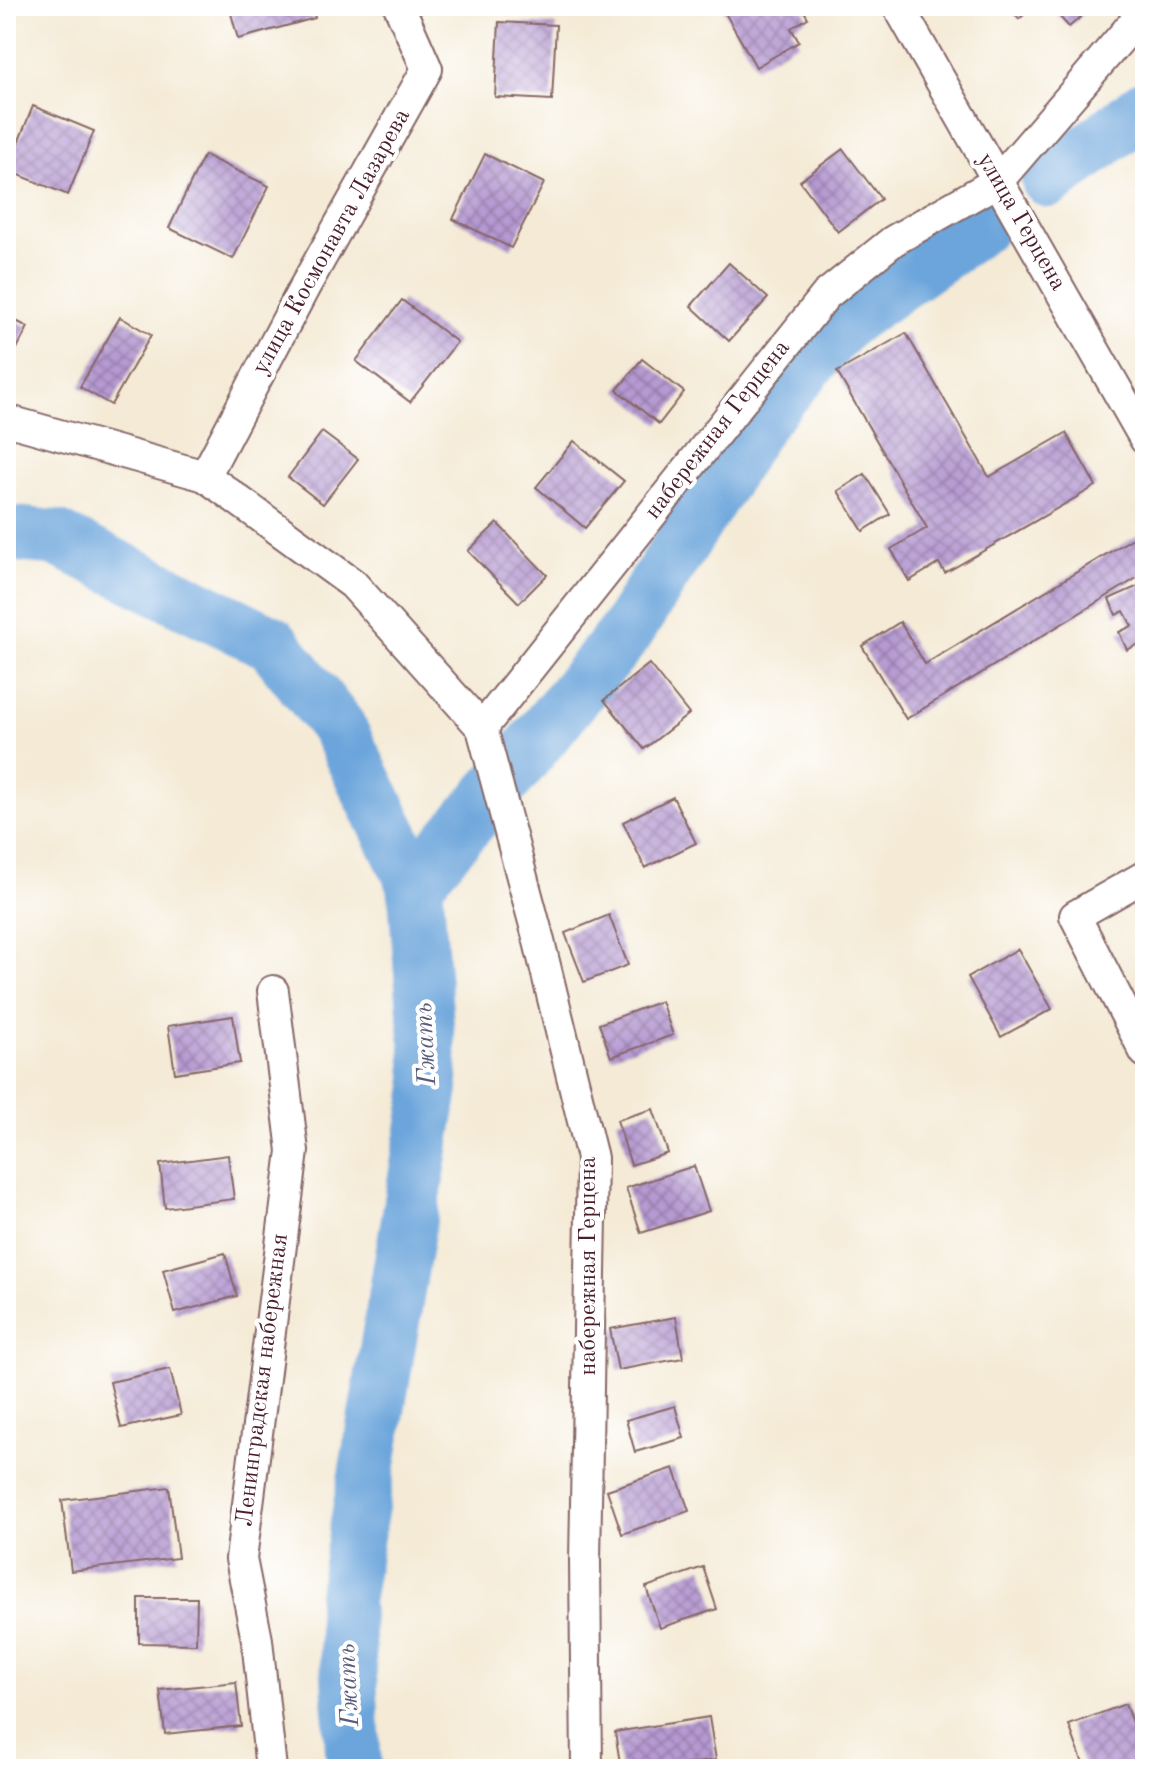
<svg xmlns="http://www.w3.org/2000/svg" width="1151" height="1775" font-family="'Old Standard TT',serif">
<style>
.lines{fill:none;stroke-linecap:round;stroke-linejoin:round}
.river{stroke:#6ca5db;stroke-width:56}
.building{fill:url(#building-cross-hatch)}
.minor-casing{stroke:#866666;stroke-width:34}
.minor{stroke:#fff;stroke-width:30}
.labels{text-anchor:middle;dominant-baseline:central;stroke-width:8;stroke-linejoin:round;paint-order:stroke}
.street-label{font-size:24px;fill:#4a1f2b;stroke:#fff}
.water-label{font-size:26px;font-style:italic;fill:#595b7a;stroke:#fff}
</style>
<defs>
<pattern id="building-cross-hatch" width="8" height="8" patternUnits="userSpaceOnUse" patternTransform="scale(2)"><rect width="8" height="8" fill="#b69ad2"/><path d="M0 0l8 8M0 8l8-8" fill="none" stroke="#967dab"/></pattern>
</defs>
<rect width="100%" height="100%" fill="#fff"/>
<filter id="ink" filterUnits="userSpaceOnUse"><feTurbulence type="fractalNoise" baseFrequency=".0125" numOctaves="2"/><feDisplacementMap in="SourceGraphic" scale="16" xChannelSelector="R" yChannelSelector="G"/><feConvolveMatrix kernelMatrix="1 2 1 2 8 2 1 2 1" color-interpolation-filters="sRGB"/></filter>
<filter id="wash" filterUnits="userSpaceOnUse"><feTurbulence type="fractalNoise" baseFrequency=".006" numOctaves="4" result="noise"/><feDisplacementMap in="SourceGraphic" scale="32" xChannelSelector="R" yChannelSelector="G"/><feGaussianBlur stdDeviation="1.8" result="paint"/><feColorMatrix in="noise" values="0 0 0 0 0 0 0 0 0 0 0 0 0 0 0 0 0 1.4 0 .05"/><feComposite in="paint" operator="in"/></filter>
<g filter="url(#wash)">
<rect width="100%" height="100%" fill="#f4ead5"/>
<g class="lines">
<g class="river">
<polyline points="1049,180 1145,108"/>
<polyline points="6,533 56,538 272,643 338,727 415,883 431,1088 345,1601 354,1769"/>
<polyline points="415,883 514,769 626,632 758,422 844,322 982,225"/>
</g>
</g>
<g id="blocks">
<g class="building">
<polygon points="229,6 312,6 315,18 238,39"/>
<polygon points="721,6 801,6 808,18 791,28 799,42 756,67"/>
<polygon points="1007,6 1034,6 1019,19"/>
<polygon points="1050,6 1093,6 1069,27"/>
<polygon points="499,22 556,25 552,100 495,97"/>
<polygon points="33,106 94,131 68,195 7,170"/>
<polygon points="843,149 881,199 838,232 800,181"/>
<polygon points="485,154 544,183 511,248 453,219"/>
<polygon points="204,155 269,186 233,259 169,228"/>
<polygon points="729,263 768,298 729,341 691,306"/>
<polygon points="402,300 457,342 410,402 356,361"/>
<polygon points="6,316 28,327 6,370"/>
<polygon points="120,317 151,335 111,405 80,387"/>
<polygon points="906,333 989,477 1066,433 1096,486 945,573 939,563 909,581 891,549 927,528 837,372"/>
<polygon points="642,359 684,392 659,424 617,390"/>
<polygon points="322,432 358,459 323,504 288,477"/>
<polygon points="574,441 624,481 585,528 536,487"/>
<polygon points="865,474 890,514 863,531 838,491"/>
<polygon points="497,523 547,575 519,603 468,551"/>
<polygon points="1143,532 1145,536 1145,573 906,719 862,646 900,622 925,664"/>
<polygon points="1145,583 1145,641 1127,650 1119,632 1132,626 1124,611 1116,615 1109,599"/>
<polygon points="649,664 689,714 644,749 604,700"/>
<polygon points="673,797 696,843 645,868 623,822"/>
<polygon points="609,915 628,965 584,982 565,933"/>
<polygon points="1018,949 1052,1009 1001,1037 968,977"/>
<polygon points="661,1001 673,1035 611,1057 599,1024"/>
<polygon points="233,1016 240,1063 175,1073 168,1026"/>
<polygon points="653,1109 668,1153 631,1165 617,1120"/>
<polygon points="228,1155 234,1199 165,1208 160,1164"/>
<polygon points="694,1166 709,1211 641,1233 626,1188"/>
<polygon points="225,1253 237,1296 175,1313 163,1270"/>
<polygon points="676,1317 683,1358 618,1370 610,1329"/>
<polygon points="170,1369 181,1415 121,1428 110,1382"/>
<polygon points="675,1406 684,1438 635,1452 626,1420"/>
<polygon points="674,1468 689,1511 622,1534 607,1490"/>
<polygon points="169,1487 178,1558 71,1571 62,1500"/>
<polygon points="703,1567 717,1609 660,1628 646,1587"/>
<polygon points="139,1598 197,1598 196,1644 139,1643"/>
<polygon points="236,1682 241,1726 165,1734 160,1690"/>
<polygon points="1125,1704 1145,1757 1145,1769 1085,1769 1069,1725"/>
<polygon points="709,1717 716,1760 659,1769 621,1769 615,1732"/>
</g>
</g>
</g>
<g filter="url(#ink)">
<use href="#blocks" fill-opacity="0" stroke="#866666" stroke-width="2"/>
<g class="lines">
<g class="minor-casing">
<g id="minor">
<polyline points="898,6 1145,439"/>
<polyline points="6,420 205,476 353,584 482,728 537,933 592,1158 585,1561 587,1769"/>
<polyline points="205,476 304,288 427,69 399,6"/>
<polyline points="482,728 826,295 893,241 998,181 1145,10"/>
<polyline points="1145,876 1075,916 1145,1052"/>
<polyline points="271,1769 257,1640 241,1559 293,1151 273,991"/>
</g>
</g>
<use href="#minor" class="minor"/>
</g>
</g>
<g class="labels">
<g class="street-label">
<text transform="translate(1021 222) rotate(60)">улица Герцена</text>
<text transform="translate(332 242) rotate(-61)">улица Космонавта Лазарева</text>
<text transform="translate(718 430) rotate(-52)">набережная Герцена</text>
<text transform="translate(589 1266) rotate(-90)">набережная Герцена</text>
<text transform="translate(263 1380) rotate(-83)">Ленинградская набережная</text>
</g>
<g class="water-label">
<text transform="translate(426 1044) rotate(-93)">Гжать</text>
<text transform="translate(349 1685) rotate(-93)">Гжать</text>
</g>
</g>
<rect width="1151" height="1775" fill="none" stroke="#fff" stroke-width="32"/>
</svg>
